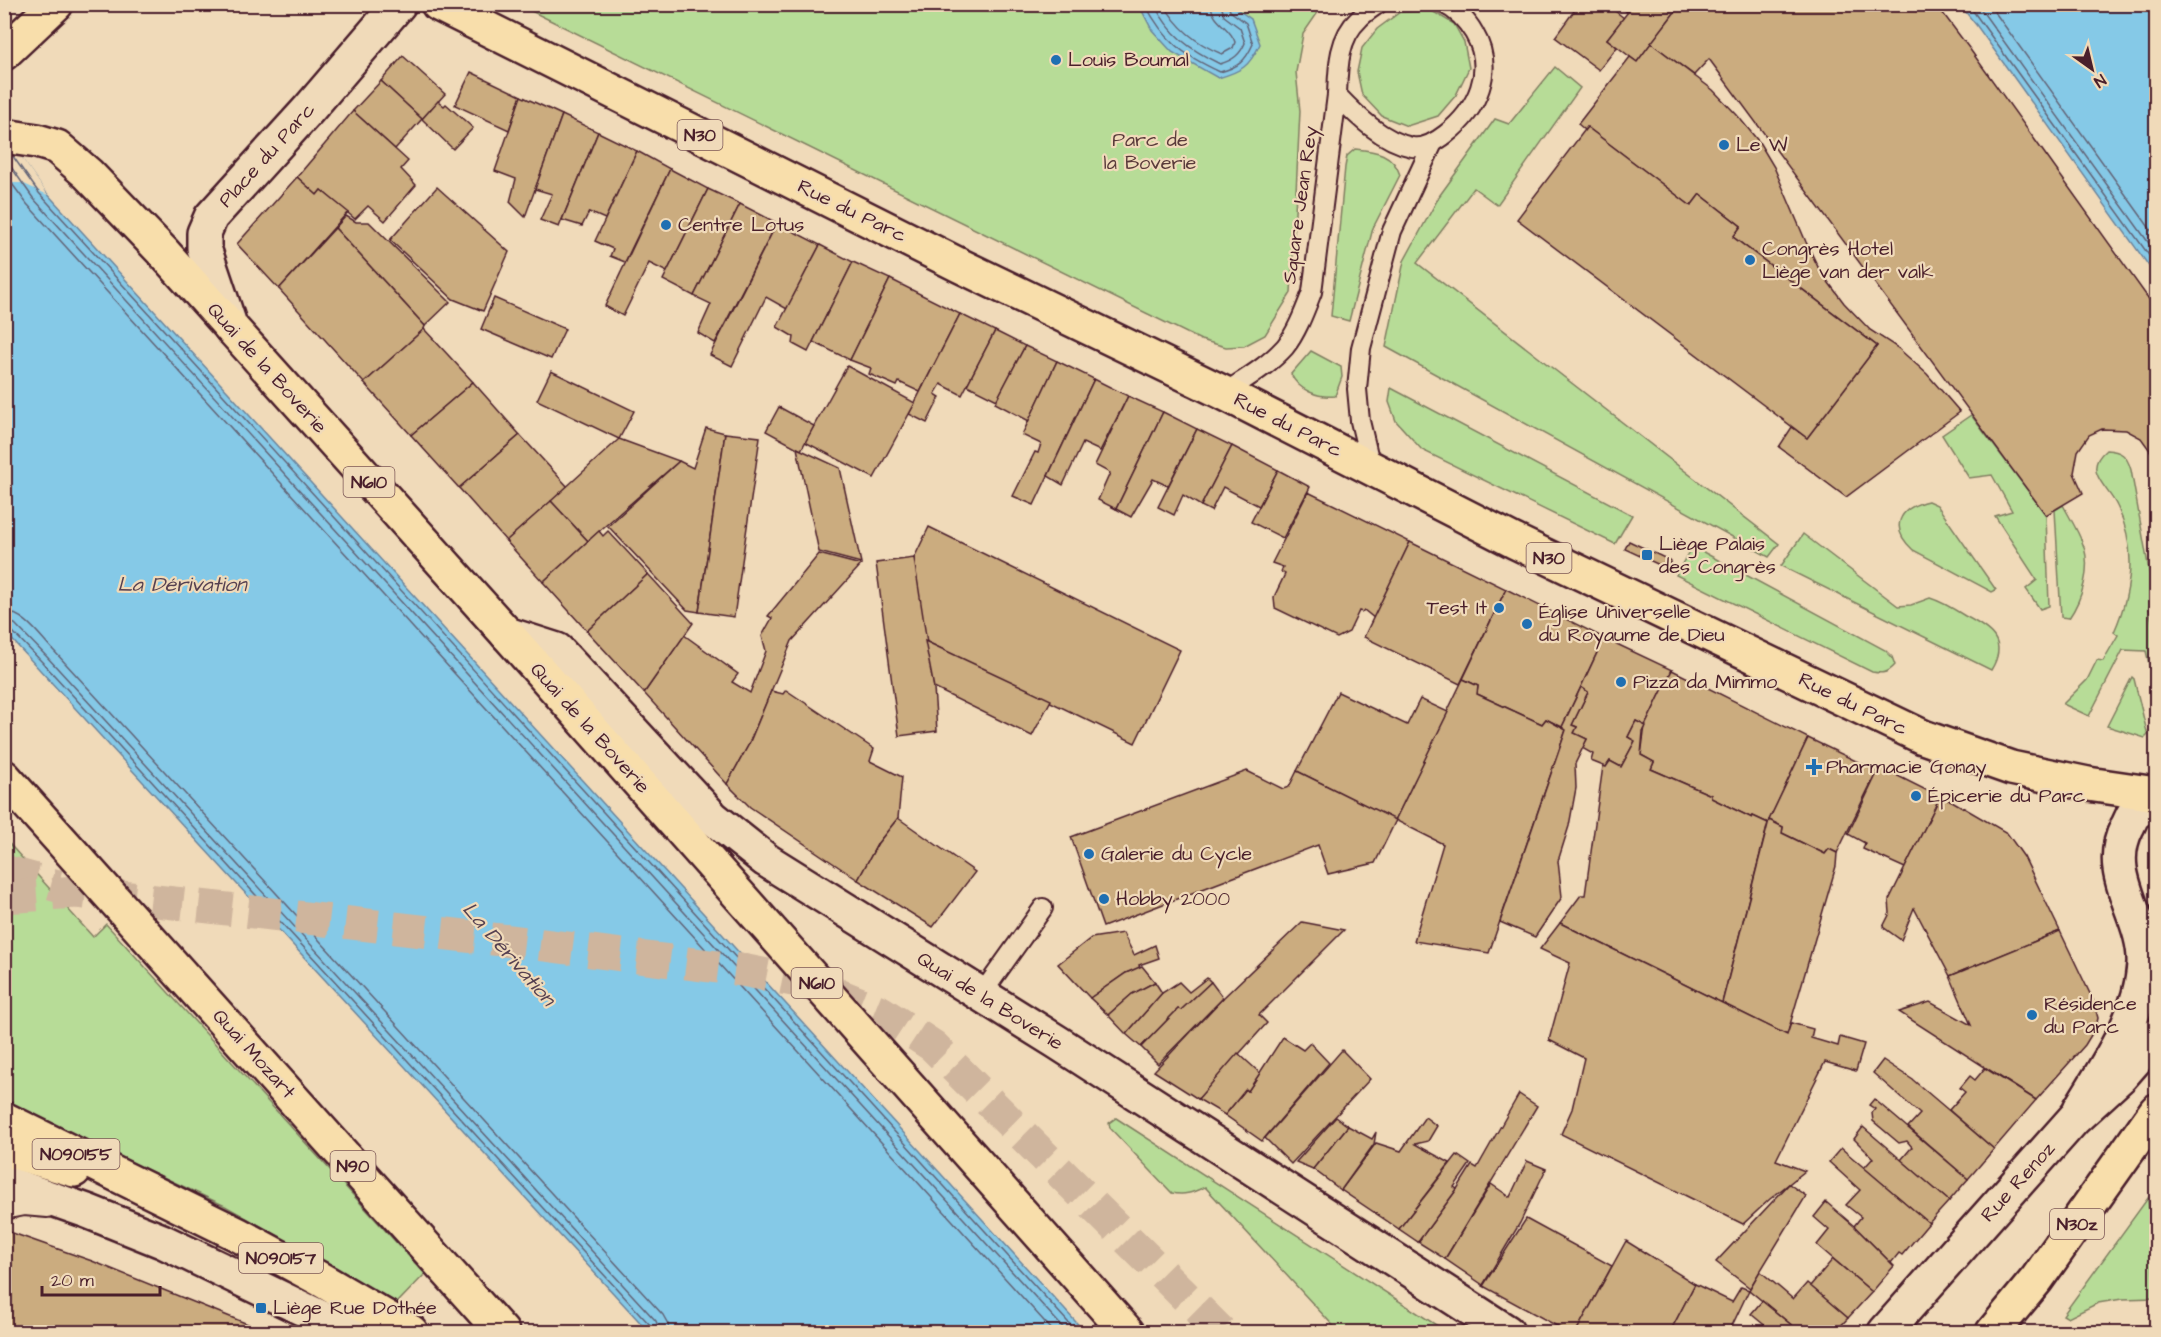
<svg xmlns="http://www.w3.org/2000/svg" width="2161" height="1337" font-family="'Architects Daughter',sans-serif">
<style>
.green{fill:#b7dc97;stroke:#807e61;stroke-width:1.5}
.water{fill:#85c9e7;stroke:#6d859c;stroke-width:1.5}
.pier{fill:#f0dab9}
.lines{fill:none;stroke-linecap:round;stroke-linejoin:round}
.shore{stroke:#626376;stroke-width:1.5}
.building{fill:#cbac7f;stroke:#4a1f2b;stroke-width:1.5}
.primary-tunnel{stroke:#cfb59d;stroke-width:33;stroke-dasharray:33 16;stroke-linecap:butt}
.lane-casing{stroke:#4a1f2b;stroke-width:22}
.street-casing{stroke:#4a1f2b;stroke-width:38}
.secondary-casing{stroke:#4a1f2b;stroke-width:38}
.primary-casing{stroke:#4a1f2b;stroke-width:38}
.lane{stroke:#f0dab9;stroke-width:18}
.street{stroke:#f0dab9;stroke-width:33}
.secondary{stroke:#f0dab9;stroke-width:33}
.primary{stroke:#f8deab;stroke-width:33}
.poi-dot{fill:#1f6fb2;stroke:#f0dab9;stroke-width:2}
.labels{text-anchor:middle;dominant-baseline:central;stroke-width:4.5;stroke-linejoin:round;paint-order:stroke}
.shield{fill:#f0dab9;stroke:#7c5756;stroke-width:1.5}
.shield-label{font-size:18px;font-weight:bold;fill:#4a1f2b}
.poi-label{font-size:20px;fill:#4a1f2b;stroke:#f0dab9;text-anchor:start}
.park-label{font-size:20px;fill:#5a3b3b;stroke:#f0dab9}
.street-label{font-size:20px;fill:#4a1f2b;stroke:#f0dab9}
.water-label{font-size:21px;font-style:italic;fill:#564151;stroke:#f0dab9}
</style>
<rect width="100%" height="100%" fill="#f0dab9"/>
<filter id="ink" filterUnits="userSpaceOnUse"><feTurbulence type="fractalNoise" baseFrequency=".0167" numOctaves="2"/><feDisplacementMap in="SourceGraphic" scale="12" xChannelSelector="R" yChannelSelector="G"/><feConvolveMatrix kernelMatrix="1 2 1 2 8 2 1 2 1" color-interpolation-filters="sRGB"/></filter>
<g filter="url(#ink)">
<g class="green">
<polygon points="519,5 1323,5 1303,34 1296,72 1300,111 1291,293 1265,335 1244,346 1226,347 1201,340"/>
<polygon points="1432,11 1454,24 1464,42 1469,68 1456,95 1438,116 1407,126 1382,116 1362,95 1357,72 1362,48 1377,29 1400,12"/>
<polygon points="1555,67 1580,88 1497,205 1474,188 1417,263 1779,544 1769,557 1386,347 1404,261 1440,195 1495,119 1509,124"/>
<path d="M1355,149C1376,151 1393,153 1400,175L1373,228L1349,321L1331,316L1345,167L1347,156Z"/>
<path d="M1311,351L1341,367L1342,377L1335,396C1318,398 1298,390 1291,374Z"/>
<polygon points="1391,388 1632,515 1615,544 1422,450 1396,421 1389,402"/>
<polygon points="1971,415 2046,515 2049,606 2040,609 2026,589 2037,580 1995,516 2012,511 1992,475 1969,478 1942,435"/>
<path d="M2106,450C2121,451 2127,455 2131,470L2155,604L2149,607L2156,638V694L2146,651L2123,650L2089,716L2063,704L2087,680L2097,660L2103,661L2118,635L2114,632C2132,591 2137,547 2117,506C2112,495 2101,485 2097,474C2093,464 2099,456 2106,450Z"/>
<path d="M1928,501L1937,505L1996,590L1992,592L1913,550C1889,528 1898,508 1928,501Z"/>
<path d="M2063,505C2070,518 2079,532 2084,547C2091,570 2082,599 2069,618L2061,617L2055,510Z"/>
<path d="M1803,534L1898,606L1911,605L1930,598C1943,602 1954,609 1965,616C1990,629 2009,641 1991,670L1781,566Z"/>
<path d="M1692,546L1885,650L1892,657L1895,665C1888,673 1883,674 1872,672L1676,575Z"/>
<polygon points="2132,677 2134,679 2146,728 2148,735 2145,738 2107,726"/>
<polygon points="4,838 93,937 106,924 425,1274 397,1303 225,1206 5,1103"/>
<path d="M1116,1118L1447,1332H1339L1205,1187C1193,1192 1186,1196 1172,1193L1110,1128L1109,1123Z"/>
<polygon points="2148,1198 2155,1298 2122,1299 2098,1303 2068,1318 2063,1315"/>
</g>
<g class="water">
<path d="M1139,5H1231L1251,19L1260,44C1249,67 1242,71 1218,78L1172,52L1152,30Z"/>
<polygon points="1960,5 2156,5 2156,276 1977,26"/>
<polygon points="4,134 43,189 1085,1332 649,1332 5,632"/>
</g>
<polygon class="pier" points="5,134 48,195 22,183 4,183"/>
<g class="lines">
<g class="shore">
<path d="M1145,4C1165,42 1182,54 1220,72C1238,67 1245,62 1253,44L1246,23L1230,11L1228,4"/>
<path d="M1154,4C1170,35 1189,49 1220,64C1233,60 1240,55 1245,43L1240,28L1224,16L1221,4"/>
<path d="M1164,4C1177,28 1197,44 1222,54L1233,48L1235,42C1230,26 1212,23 1211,4"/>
<polyline points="1968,4 2156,265"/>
<polyline points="1977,4 2156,253"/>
<polyline points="1989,4 2156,237"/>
<polyline points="12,155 39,193 1077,1332"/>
<polyline points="4,157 33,198 1067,1332"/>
<polyline points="4,173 27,204 1054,1332"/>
<path d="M4,612C25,612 41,638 55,652L663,1315L668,1324L669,1332"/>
<polyline points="4,621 15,624 48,658 656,1321 660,1332"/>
<polyline points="4,628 11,630 43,663 651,1326 653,1332"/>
</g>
</g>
<g class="building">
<polygon points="1579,4 1606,4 1624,18 1607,39 1617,47 1599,70 1555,37"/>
<polygon points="1618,4 1634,4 1628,13"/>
<polygon points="1634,4 1681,4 1637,62 1607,39"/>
<polygon points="1681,4 1936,4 1969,48 2156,309 2156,439 2154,456 2141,438 2126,430 2102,429 2089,435 2078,451 2074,473 2083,493 2046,515 1709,59 1694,75 1651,43"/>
<polygon points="1651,43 1713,90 1737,115 1759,142 1774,167 1806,242 1820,271 1844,303 1870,330 1898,348 1927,374 1960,412 1846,497 1779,447 1792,427 1807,438 1877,346 1733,237 1741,226 1700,194 1691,206 1587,127 1585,130 1578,124 1630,57 1637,62"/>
<polygon points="403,56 445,94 422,119 381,81"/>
<polygon points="471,72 521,96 509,130 455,105"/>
<polygon points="381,81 422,119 395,149 353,111"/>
<polygon points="521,96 562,115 525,217 510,202 516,179 495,171"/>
<polygon points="438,101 444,106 446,104 473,128 453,149 422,119"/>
<polygon points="353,111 408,161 401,169 416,185 385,221 368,206 355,219 321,190 317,195 297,177"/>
<polygon points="562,115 598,132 559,227 540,220 552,194 535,189"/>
<polygon points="1587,127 1691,206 1700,194 1741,226 1733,237 1877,346 1807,438 1517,219"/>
<polygon points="598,132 637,151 605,219 589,212 582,226 562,220"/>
<polygon points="637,151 670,169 625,262 610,256 613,249 595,241"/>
<polygon points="670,169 708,189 667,272 649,263 623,316 605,306"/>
<polygon points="297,177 317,195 321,190 348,212 279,289 237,244"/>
<polygon points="437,187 509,252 483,311 453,299 390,240"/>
<polygon points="708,189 740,204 694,296 663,280"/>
<polygon points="740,204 777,223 715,343 698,333 711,304 694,296"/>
<polygon points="346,216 356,222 369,222 450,302 425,326 335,228"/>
<polygon points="777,223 820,245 787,309 766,297 732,366 710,355"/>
<polygon points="335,228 425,326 424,329 364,383 279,289"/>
<polygon points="820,245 853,262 808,352 793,344 794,337 777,327"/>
<polygon points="853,262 890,279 850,360 813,342"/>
<polygon points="890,279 960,314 920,392 899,382 897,386 869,374 871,368 850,360"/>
<polygon points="494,298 565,329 551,359 481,329"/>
<polygon points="960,314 995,331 962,395 941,384 935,394 940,397 927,423 909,414"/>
<polygon points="424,329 473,382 411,435 364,383"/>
<polygon points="995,331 1025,346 997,400 967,385"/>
<polygon points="1025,346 1057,361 1029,421 995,403"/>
<polygon points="1057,361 1094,379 1034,505 1013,496 1035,452 1038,453 1041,444 1022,435"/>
<polygon points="847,366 915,403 874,478 805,442"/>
<polygon points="551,371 634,411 619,439 537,400"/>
<polygon points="1094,379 1128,396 1100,451 1083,443 1063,485 1048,476"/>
<polygon points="473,382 520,435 459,488 411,435"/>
<polygon points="1128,396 1163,412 1116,509 1098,500 1110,473 1095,465"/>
<polygon points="779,407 814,426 801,450 766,431"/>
<polygon points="1163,412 1197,429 1168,486 1153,479 1131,517 1116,509"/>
<polygon points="706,428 725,433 699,612 687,610 608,526 679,461 693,468"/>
<polygon points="1197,429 1232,446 1201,506 1183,495 1174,515 1158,507"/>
<polygon points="725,433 760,437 734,617 699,612"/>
<polygon points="520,435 568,487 506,541 459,488"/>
<polygon points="619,439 679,461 588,541 551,501"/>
<polygon points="1232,446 1278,470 1259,506 1223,487 1211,511 1201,506"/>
<polygon points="797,448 840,468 861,563 819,552"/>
<polygon points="1278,470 1310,487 1283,538 1251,522"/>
<polygon points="1308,492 1410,542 1374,618 1364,610 1362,612 1359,611 1349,632 1337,638 1275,608 1274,597 1285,574 1281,572 1283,567 1272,563"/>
<polygon points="551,501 588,541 543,582 506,541"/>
<polygon points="929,527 1180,650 1135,743 925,641 914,558"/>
<polygon points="599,531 603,536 608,531 648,574 587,631 543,582"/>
<polygon points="1629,541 1671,561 1666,568 1625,549"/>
<polygon points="1410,542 1506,589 1460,684 1364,637"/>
<polygon points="819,554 861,565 792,641 749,744 727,784 644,693 684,635 738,674 732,682 750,693 766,651 762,636 772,618 768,616"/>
<polygon points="914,558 934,688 937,731 899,736 876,563"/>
<polygon points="648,574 693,623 644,693 587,631"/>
<polygon points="1506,589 1604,638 1562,727 1546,719 1542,724 1477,694 1478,686 1463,679"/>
<polygon points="1604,638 1672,670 1645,726 1636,721 1628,737 1635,741 1621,767 1610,761 1606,767 1591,761 1593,754 1582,748 1587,739 1574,733 1577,727 1572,725 1588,692 1581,687"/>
<polygon points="925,641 1051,700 1032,736 934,688"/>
<polygon points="1672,670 1808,738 1768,823 1753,816 1752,818 1711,798 1711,795 1651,769 1654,762 1641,755 1645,726"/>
<polygon points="1463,679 1478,686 1477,694 1542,724 1546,719 1566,730 1489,953 1414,941 1443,844 1395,820"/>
<polygon points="1581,687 1588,692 1572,725 1577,727 1574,733 1587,739 1575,764 1576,788 1569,826 1558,861 1562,897 1535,937 1500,922 1566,730 1562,727"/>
<polygon points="786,690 874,749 870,761 902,777 898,818 878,843 858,880 750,807 727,784 749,744 771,691 783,694"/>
<polygon points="1338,692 1407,725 1420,699 1448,712 1395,820 1297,771"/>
<polygon points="1636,721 1646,726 1643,732 1641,755 1654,762 1651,769 1711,795 1711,798 1752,818 1753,816 1768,823 1722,1003 1560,923 1581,895 1585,895 1603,766 1606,767 1610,761 1621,767 1635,741 1628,737"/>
<polygon points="1808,738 1877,771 1837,853 1829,849 1825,854 1782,833 1783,827 1769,820"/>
<polygon points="1880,767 1940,797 1905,868 1863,849 1865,843 1848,834"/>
<polygon points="1247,771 1283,789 1289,787 1297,771 1396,820 1375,863 1328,874 1318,845 1103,927 1071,837"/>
<polygon points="1940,797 1952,801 2007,833 2024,857 2060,931 1950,976 1914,908 1901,940 1883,927 1890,913 1889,900"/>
<polygon points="898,818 975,872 933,927 858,880 878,843"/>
<polygon points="1769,820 1783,827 1782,833 1825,854 1829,849 1837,853 1836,866 1787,1035 1722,1003"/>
<polygon points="1302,922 1344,930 1259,1015 1267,1023 1198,1099 1154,1071 1223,998"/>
<polygon points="1560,923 1787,1035 1791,1023 1813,1029 1811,1038 1838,1046 1840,1037 1864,1044 1856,1071 1825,1062 1776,1160 1805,1171 1770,1199 1743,1224 1561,1134 1572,1109 1584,1058 1549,1040 1570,963 1540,949"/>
<polygon points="2060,931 2093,1000 2098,1018 2096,1027 2085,1045 2036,1100 1899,1012 1930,1002 1971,1025 1950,976"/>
<polygon points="1123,933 1134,955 1155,945 1159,958 1139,965 1140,968 1126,973 1090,998 1058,964 1091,938"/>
<polygon points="1142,966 1155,982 1132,994 1108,1015 1090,998 1126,973"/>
<polygon points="1207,978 1211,982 1181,1010 1178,1009 1141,1047 1126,1034 1162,993 1179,982 1189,992"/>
<polygon points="1155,982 1162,993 1126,1034 1108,1015 1132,994"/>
<polygon points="1211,982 1223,998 1158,1064 1141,1047 1178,1009 1181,1010"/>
<polygon points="1283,1037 1303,1050 1310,1043 1329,1063 1262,1141 1225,1115 1246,1089 1248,1091"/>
<polygon points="1342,1050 1370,1079 1291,1164 1265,1138"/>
<polygon points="1238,1053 1260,1073 1248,1091 1246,1089 1225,1115 1198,1099"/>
<polygon points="1883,1060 1913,1080 1994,1149 1968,1179 1908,1127 1920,1114 1873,1073"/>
<polygon points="1985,1068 2036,1100 1994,1149 1949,1110 1965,1092 1960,1088 1970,1076 1975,1080"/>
<polygon points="1519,1094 1537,1106 1445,1259 1418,1242 1457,1189 1472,1165 1477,1168"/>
<polygon points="1874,1099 1968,1179 1949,1201 1901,1160 1912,1147 1907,1141 1899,1143 1873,1121 1872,1113 1875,1109 1869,1105"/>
<polygon points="1336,1117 1348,1126 1313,1169 1296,1162"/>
<polygon points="1425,1117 1437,1126 1428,1141 1415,1144 1450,1163 1399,1229 1341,1190 1376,1143 1401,1151"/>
<polygon points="1348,1126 1372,1139 1376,1132 1374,1144 1341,1190 1313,1169"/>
<polygon points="1863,1127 1949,1201 1929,1223 1864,1168 1873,1158 1854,1139"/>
<polygon points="1841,1148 1929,1223 1902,1255 1899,1253 1891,1263 1854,1226 1861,1217 1846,1205 1860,1190 1829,1162"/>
<polygon points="1457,1155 1470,1164 1454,1187 1457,1189 1418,1242 1399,1229"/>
<polygon points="1527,1161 1546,1169 1520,1223 1483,1285 1445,1259 1491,1184 1510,1197"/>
<polygon points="1789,1184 1806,1196 1750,1288 1716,1262"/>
<polygon points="1826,1202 1854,1226 1894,1266 1872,1292 1817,1245 1829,1230 1814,1217"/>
<polygon points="1526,1219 1612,1266 1576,1332 1568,1332 1483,1286"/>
<polygon points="4,1230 92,1261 255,1327 253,1332 4,1332"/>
<polygon points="1626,1241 1695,1284 1670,1332 1576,1332"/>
<polygon points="1833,1259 1872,1292 1848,1318 1810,1286"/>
<polygon points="1760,1271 1793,1299 1807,1283 1848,1318 1835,1332 1800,1332 1749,1290"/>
<polygon points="1695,1284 1732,1302 1741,1287 1749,1290 1729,1332 1670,1332"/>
<polygon points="1762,1301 1800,1332 1765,1332 1768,1328 1751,1314"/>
</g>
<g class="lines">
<g class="primary-tunnel">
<polyline points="4,871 58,886"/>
<polyline points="4,897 77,892 528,943 742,970 793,980 829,991 881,1012 933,1046 1221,1332"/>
</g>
<g class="lane-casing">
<g id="lane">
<path d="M1378,4C1371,9 1364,13 1359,19C1338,38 1338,69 1337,95C1357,116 1382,141 1412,147C1424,149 1437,141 1446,134C1477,110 1496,70 1474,33C1467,21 1457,10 1444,4"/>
<path d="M1224,393C1245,379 1268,366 1285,347C1297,332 1305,310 1312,292L1337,95"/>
<polyline points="1371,467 1360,421 1357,389 1361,348 1392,231 1433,143"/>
<polyline points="981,995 1043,908"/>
<polyline points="4,1210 24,1206 47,1208"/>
</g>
</g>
<g class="street-casing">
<g id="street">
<polyline points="231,328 204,248 204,233 211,217 309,109 399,4"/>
<polyline points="507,634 557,650 713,818 766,860 1057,1042 1507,1332"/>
<path d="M2080,1109C2107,1064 2141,1017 2144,964C2146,915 2102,876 2127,827C2129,824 2131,818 2133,815C2139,809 2150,805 2156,800"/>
<polyline points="4,1182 87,1211 162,1241 351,1332"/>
</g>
</g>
<g class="secondary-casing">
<polyline id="secondary" points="1885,1332 2074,1119 2122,1075 2156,1036"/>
</g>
<g class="primary-casing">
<g id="primary">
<polyline points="438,4 961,266 1224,393 1514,541 1923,737 2011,768 2088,784 2156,794"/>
<polyline points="4,53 56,4"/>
<polyline points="4,136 37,141 57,147 88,174 164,253 507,634 1127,1332"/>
<polyline points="4,777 502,1332"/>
<polyline points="4,1119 237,1234 320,1279 411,1332"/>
<polyline points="4,1149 74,1170"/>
<polyline points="1993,1332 2037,1279 2156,1111"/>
</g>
</g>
<use href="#lane" class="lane"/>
<use href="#street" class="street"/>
<use href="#secondary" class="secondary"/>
<use href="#primary" class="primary"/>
</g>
</g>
<g class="poi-dot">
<circle cx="1056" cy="60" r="6"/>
<circle cx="1724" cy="145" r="6"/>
<circle cx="666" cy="225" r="6"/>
<circle cx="1750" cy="260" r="6"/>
<rect x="1641" y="549" width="12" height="12" rx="3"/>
<circle cx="1499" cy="608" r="6"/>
<circle cx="1527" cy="624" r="6"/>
<circle cx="1621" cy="682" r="6"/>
<path d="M1811 758h6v6h6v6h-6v6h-6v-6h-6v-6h6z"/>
<circle cx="1916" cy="796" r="6"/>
<circle cx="1089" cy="854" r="6"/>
<circle cx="1104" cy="899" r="6"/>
<circle cx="2032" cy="1015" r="6"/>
<rect x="255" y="1302" width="12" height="12" rx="3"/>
</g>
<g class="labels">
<g class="shield">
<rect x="677.5" y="120" width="45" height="30" rx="4.5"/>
<rect x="343.5" y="467" width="51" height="30" rx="4.5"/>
<rect x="1526.5" y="543" width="45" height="30" rx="4.5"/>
<rect x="791.5" y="968" width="51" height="30" rx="4.5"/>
<rect x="32.5" y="1139" width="87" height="30" rx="4.5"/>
<rect x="330.5" y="1151" width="45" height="30" rx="4.5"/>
<rect x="2050" y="1209" width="54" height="30" rx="4.5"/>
<rect x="239" y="1243" width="84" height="30" rx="4.5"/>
</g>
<g class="shield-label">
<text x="700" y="135">N30</text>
<text x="369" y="482">N610</text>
<text x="1549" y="558">N30</text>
<text x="817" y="983">N610</text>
<text x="76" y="1154">N090155</text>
<text x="353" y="1166">N90</text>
<text x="2077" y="1224">N30z</text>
<text x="281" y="1258">N090157</text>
</g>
<g class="poi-label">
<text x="1068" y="60">Louis Boumal</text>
<text x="1736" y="145">Le W</text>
<text x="678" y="225">Centre Lotus</text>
<text x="1762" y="249">Congrès Hotel<tspan x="1762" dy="23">Liège van der valk</tspan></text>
<text x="1659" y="544">Liège Palais<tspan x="1659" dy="23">des Congrès</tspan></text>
<text x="1487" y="608" text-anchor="end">Test It</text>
<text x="1539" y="612">Église Universelle<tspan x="1539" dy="23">du Royaume de Dieu</tspan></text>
<text x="1633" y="682">Pizza da Mimmo</text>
<text x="1826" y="767">Pharmacie Gonay</text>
<text x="1928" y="796">Épicerie du Parc</text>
<text x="1101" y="854">Galerie du Cycle</text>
<text x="1116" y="899">Hobby 2000</text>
<text x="2044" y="1004">Résidence<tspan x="2044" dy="23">du Parc</tspan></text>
<text x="273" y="1308">Liège Rue Dothée</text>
</g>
<g class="park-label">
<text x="1150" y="140">Parc de<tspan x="1150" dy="23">la Boverie</tspan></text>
</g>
<g class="street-label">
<text transform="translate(267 155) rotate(-48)">Place du Parc</text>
<text transform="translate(1300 205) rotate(-82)">Square Jean Rey</text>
<text transform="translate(852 211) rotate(26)">Rue du Parc</text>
<text transform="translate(267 368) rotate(48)">Quai de la Boverie</text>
<text transform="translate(1288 425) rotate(27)">Rue du Parc</text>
<text transform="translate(1853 704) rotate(26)">Rue du Parc</text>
<text transform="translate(590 728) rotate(48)">Quai de la Boverie</text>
<text transform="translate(990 1001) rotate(32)">Quai de la Boverie</text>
<text transform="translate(254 1054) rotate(48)">Quai Mozart</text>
<text transform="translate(2018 1182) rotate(-48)">Rue Renoz</text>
</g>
<g class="water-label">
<text x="182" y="584">La Dérivation</text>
<text transform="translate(509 954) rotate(49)">La Dérivation</text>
</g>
</g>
<rect width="2161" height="1337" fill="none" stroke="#f0dab9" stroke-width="24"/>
<rect x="12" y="12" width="2137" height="1313" fill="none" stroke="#4a1f2b" stroke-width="2" filter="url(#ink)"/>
<g transform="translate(2092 69) rotate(146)" stroke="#f0dab9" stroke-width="4.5" paint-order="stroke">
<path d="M0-4.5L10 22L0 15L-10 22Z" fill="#4a1f2b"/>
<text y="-9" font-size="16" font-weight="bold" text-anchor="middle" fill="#4a1f2b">N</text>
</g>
<path d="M42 1286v9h118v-9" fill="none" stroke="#4a1f2b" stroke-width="3"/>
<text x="51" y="1286" font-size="18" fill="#4a1f2b" stroke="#f0dab9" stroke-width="4.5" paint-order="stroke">20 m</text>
</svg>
